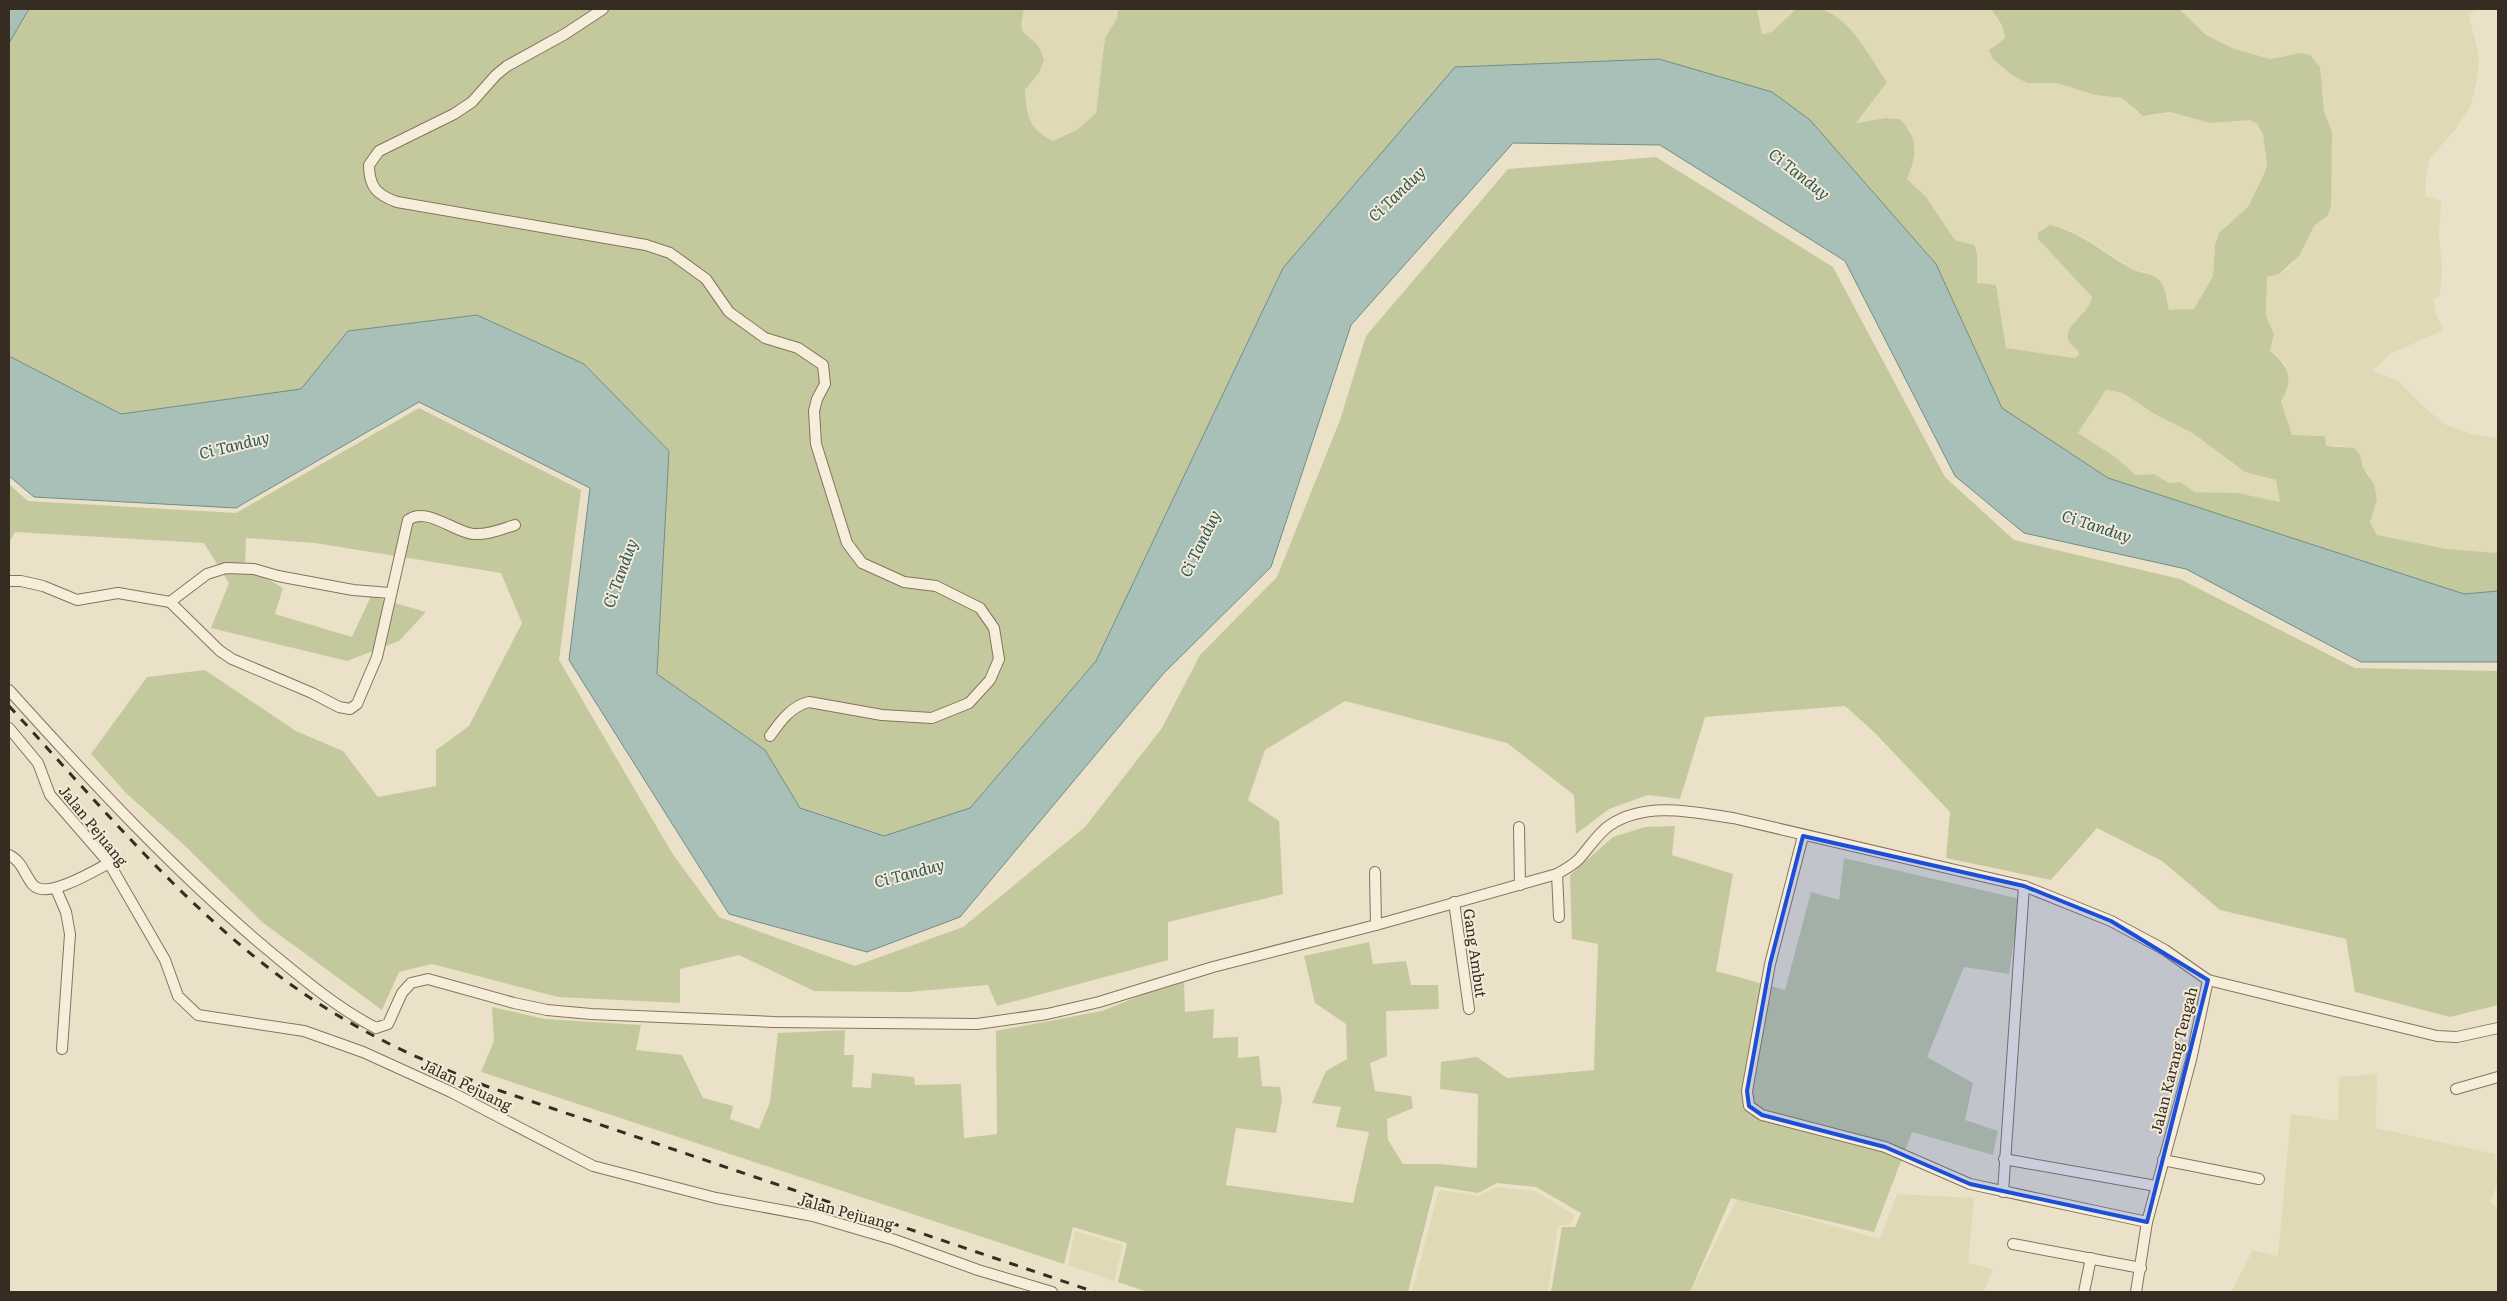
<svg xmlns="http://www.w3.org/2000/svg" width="2507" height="1301" font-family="Literata,serif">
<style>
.farmland{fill:#e0d9b6}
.green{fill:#c4c99d;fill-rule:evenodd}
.water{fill:#a9c0b9;stroke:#708d86}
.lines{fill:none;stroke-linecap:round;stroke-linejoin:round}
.minor-casing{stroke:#86735e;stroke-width:12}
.minor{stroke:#f6eedb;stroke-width:10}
.rail{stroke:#372c21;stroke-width:3;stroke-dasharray:9 9;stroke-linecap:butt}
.marked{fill:#1d4ed8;fill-opacity:0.2;stroke:#1d4ed8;stroke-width:4;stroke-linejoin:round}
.labels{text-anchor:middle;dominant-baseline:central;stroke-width:4;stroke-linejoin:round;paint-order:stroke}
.street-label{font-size:15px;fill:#372c21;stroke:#f3ebd7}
.water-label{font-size:16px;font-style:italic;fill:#315653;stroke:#f3ebd7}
</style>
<rect width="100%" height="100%" fill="#ebe1c8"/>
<g class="farmland">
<polygon points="1024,9 1118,9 1117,18 1105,38 1096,113 1077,130 1053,142 1039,134 1027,117 1025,90 1039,73 1037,43 1026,37 1022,32 1021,21"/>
<polygon points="1757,9 1796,9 1772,32 1762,34"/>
<polygon points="1821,9 1991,9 2002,25 2005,38 1989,49 2013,76 2027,83 2057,83 2095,95 2122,98 2137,112 2151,116 2170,112 2210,123 2238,119 2250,120 2257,124 2263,134 2267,165 2248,207 2215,245 2213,276 2195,309 2169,311 2162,284 2154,276 2133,269 2083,237 2064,228 2038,239 2092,297 2088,309 2069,329 2067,336 2078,350 2079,355 2074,358 2006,348 1996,286 1977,283 1977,253 1955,240 1926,197 1907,179 1911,169 1911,130 1900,119 1886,118 1855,123"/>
<polygon points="2179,9 2475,9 2469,17 2479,56 2477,80 2471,105 2455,130 2430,158 2426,177 2425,196 2441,201 2439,237 2442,267 2440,295 2433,299 2436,314 2443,330 2390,354 2373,371 2398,381 2424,407 2446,425 2475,435 2498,438 2498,553 2447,549 2377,535 2370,522 2377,500 2369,474 2363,469 2360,454 2340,445 2326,446 2325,436 2292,435 2281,400 2287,391 2288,377 2285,363 2270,351 2274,334 2266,316 2267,277 2279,274 2287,269 2299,256 2314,226 2327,216 2332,132 2324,111 2321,92 2283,56 2270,59 2232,48 2206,35"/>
<polygon points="2105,390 2123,393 2153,413 2194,434 2245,472 2276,480 2280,502 2238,493 2195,492 2180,482 2169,483 2154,474 2136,475 2114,456 2078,433"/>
<polygon points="2377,1074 2376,1128 2495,1154 2498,1183 2490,1202 2498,1209 2498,1292 2231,1292 2253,1250 2278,1256 2291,1114 2338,1121 2339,1077"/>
<polygon points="1496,1187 1535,1191 1575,1215 1571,1224 1558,1226 1548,1292 1412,1292 1439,1190 1479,1196"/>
<polygon points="1897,1194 1974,1198 1968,1263 1993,1269 1984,1292 1691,1292 1737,1199 1880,1239"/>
<polygon points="1075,1231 1123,1245 1114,1281 1068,1265"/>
</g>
<g class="green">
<path d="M29,9H1024C1020,30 1019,30 1035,42C1040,46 1042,55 1044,60L1039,73L1025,90C1027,116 1028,129 1053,141L1077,130L1096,113L1105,38L1117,18L1118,9H1757L1762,34L1772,32L1796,9C1804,9 1815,7 1823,10C1852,20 1870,58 1887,82L1856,123L1886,118L1900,119C1919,138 1917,155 1907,179L1926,197L1955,240L1974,245L1977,253V283L1996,285L2006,348L2074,358L2079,355L2078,350C2049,331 2089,318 2092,297L2038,239V233L2050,225C2082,232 2104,254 2132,269C2142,274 2156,273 2162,284C2166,291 2167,303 2169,310L2194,309L2213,276L2215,245L2219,233L2248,207L2262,178L2267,165L2263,134L2257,124L2250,120L2210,123L2170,112L2143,116L2122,98L2095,95L2057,83H2027L2013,76L1993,59L1989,50L2005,38L2002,25L1991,9H2179L2206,35L2232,48L2270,59L2300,53L2310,55L2320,67L2324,111L2332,132L2331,207L2327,216L2314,226L2299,256L2279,274L2267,277L2266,316L2274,334L2270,351C2288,365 2295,379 2281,401L2292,435L2325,436L2326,446L2354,448L2360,454L2363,468L2374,484L2377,500L2370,522L2377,535L2447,549L2498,553V591L2464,594L2108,478L2002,408L1936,264L1659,59L1283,268L1096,661L970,809L884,836L800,808L765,750L657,674L669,451L584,364L477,315L348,331L301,389L121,414L9,356V43ZM2106,390L2123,393L2153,413L2194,434L2245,472L2276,480L2280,502L2238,493L2195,492L2180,482L2169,483L2154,474L2136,475L2114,456L2078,433Z"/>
<polygon points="1656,157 1833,267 1945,477 2014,540 2180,579 2355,668 2498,671 2498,1005 2450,1017 2355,992 2346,939 2220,910 2162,861 2097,828 2051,880 1946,858 1950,812 1874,732 1845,706 1705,717 1680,799 1648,795 1609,809 1576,834 1574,795 1507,743 1345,701 1265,750 1248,800 1279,821 1283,894 1168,922 1168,960 997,1006 988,985 908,992 814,991 739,955 680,969 680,1003 558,997 432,964 399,972 382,1010 262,922 182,843 127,794 91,754 147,677 205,670 296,731 343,751 378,797 436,786 436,750 469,726 522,623 501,573 315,543 246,538 245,566 283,588 275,614 352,637 371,596 426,612 399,641 347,661 211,628 229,583 204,543 15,532 9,543 9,484 28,501 236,513 419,408 581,490 559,660 672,853 719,917 855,966 963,927 1085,827 1162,728 1200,655 1277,577 1340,420 1366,336 1508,169"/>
<polygon points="1675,826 1672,855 1733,874 1716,971 1785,990 1811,892 1839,900 1844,858 2020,899 2009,974 1964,967 1927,1057 1973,1083 1965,1120 1998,1131 1993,1155 1912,1132 1874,1232 1731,1198 1690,1292 1551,1292 1562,1227 1575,1227 1581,1213 1536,1187 1497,1183 1478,1193 1435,1186 1408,1292 1147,1292 1118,1282 1127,1243 1073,1227 1064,1264 481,1072 494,1041 492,1007 545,1019 641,1025 636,1050 682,1055 703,1098 733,1106 730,1119 759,1129 770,1102 778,1033 845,1030 844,1055 854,1055 852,1087 871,1088 872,1073 914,1077 915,1085 961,1084 964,1138 997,1134 996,1031 1102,1011 1144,994 1184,982 1185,1012 1214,1009 1213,1038 1238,1037 1238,1058 1259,1056 1262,1086 1280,1087 1282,1099 1276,1133 1236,1128 1226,1185 1353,1203 1369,1132 1336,1127 1341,1107 1312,1103 1326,1071 1347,1059 1346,1024 1315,1003 1304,956 1369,942 1373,964 1406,961 1411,985 1438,985 1439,1009 1386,1011 1387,1056 1370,1063 1375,1091 1411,1096 1413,1108 1387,1119 1388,1140 1403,1164 1440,1164 1477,1168 1478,1094 1440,1089 1441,1062 1477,1057 1507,1078 1594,1070 1598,944 1572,939 1570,875 1613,837 1645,827"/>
</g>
<g class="water">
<polygon points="9,9 29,9 9,43"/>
<polygon points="1659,59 1772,92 1810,120 1936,264 2002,408 2108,478 2464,594 2498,591 2498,662 2361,662 2186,569 2024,533 1955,476 1845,261 1660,145 1513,143 1351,325 1271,567 1163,674 960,917 867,952 729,914 569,660 590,488 419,402 236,508 34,497 9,476 9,356 121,414 301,389 348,331 477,315 584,364 669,451 657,674 765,750 800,808 884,836 970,808 1096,661 1283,268 1455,67"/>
</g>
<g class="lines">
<g class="minor-casing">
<g id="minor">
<path d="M603,9L565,34L507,66L496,75L472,102L454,114L379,151L369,165C369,187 377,195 397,202L646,245L670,253L706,279L729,312L765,338L798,348L823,365L825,384L817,399L814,411L816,444L847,543L862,563L904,582L936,586L980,608L994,628L999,659L990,680L969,703L932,718L882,715L809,702C791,706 780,722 770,736"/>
<polyline points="9,581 21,581 43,586 77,600 118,593 170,602 207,574 226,568 254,569 278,576 353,590 390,593"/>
<path d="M170,602L220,651L232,659L312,693L339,707L350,709L357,704L377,657L408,520C426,506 454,532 473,534C488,535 502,529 515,525"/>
<path d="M9,690C91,781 174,871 268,950C302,978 337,1008 376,1028L388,1024L402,993L411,983L428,979L514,1003L547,1010L591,1014L774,1022L977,1024L1047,1014L1099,1002L1213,967L1376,925L1557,874C1564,870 1573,865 1579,859C1589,848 1598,833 1610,825C1646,801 1693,812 1733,818L2024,886L2111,921L2165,950L2208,980"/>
<polyline points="9,728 38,763 50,795 109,863 165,960 178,996 198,1015 304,1031 363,1052 451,1092 593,1166 716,1198 813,1216 895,1240 978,1270 1052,1292"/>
<polyline points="1519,827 1520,885"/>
<polyline points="1803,836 1770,964 1747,1091 1749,1106 1762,1115 1885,1147 1970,1184 2147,1222"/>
<path d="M9,855C22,861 24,874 33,885C47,900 94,871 109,863"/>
<polyline points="1375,872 1376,925"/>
<polyline points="1557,874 1559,917"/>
<polyline points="56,889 66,912 70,934 62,1049"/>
<polyline points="1454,902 1469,1009"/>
<polyline points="2456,1089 2498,1077"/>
<polyline points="2004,1159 2156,1186"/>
<polyline points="2163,1160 2259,1179"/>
<polyline points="2003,1192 2024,886"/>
<polyline points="2013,1244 2141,1268"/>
<polyline points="2084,1292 2091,1258"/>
<polyline points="2136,1292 2147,1222 2191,1060 2208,980 2437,1036 2457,1037 2498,1028"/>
</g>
</g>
<use href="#minor" class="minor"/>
<path class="rail" d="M9,706C112,818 214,945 349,1022C393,1048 439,1067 486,1086L1095,1292"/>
</g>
<path class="marked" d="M1803,836L2024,886L2111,921L2208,980L2147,1222L1970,1184L1885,1147L1762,1115L1749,1106L1747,1091L1770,964Z"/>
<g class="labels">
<g class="street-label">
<text transform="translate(94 825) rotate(51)">Jalan Pejuang</text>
<text transform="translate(1476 953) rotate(82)">Gang Ambut</text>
<text transform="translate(2173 1060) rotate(-76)">Jalan Karang Tengah</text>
<text transform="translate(467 1084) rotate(26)">Jalan Pejuang</text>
<text transform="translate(846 1211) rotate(15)">Jalan Pejuang</text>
</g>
<g class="water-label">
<text transform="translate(1800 173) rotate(38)">Ci Tanduy</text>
<text transform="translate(1396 193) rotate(-44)">Ci Tanduy</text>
<text transform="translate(234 444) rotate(-14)">Ci Tanduy</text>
<text transform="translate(2097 525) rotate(18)">Ci Tanduy</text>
<text transform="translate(1199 543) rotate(-64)">Ci Tanduy</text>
<text transform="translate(619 573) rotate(-70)">Ci Tanduy</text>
<text transform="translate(909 872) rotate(-15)">Ci Tanduy</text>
</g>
</g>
<rect width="2507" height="1301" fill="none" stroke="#372c21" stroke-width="20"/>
</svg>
